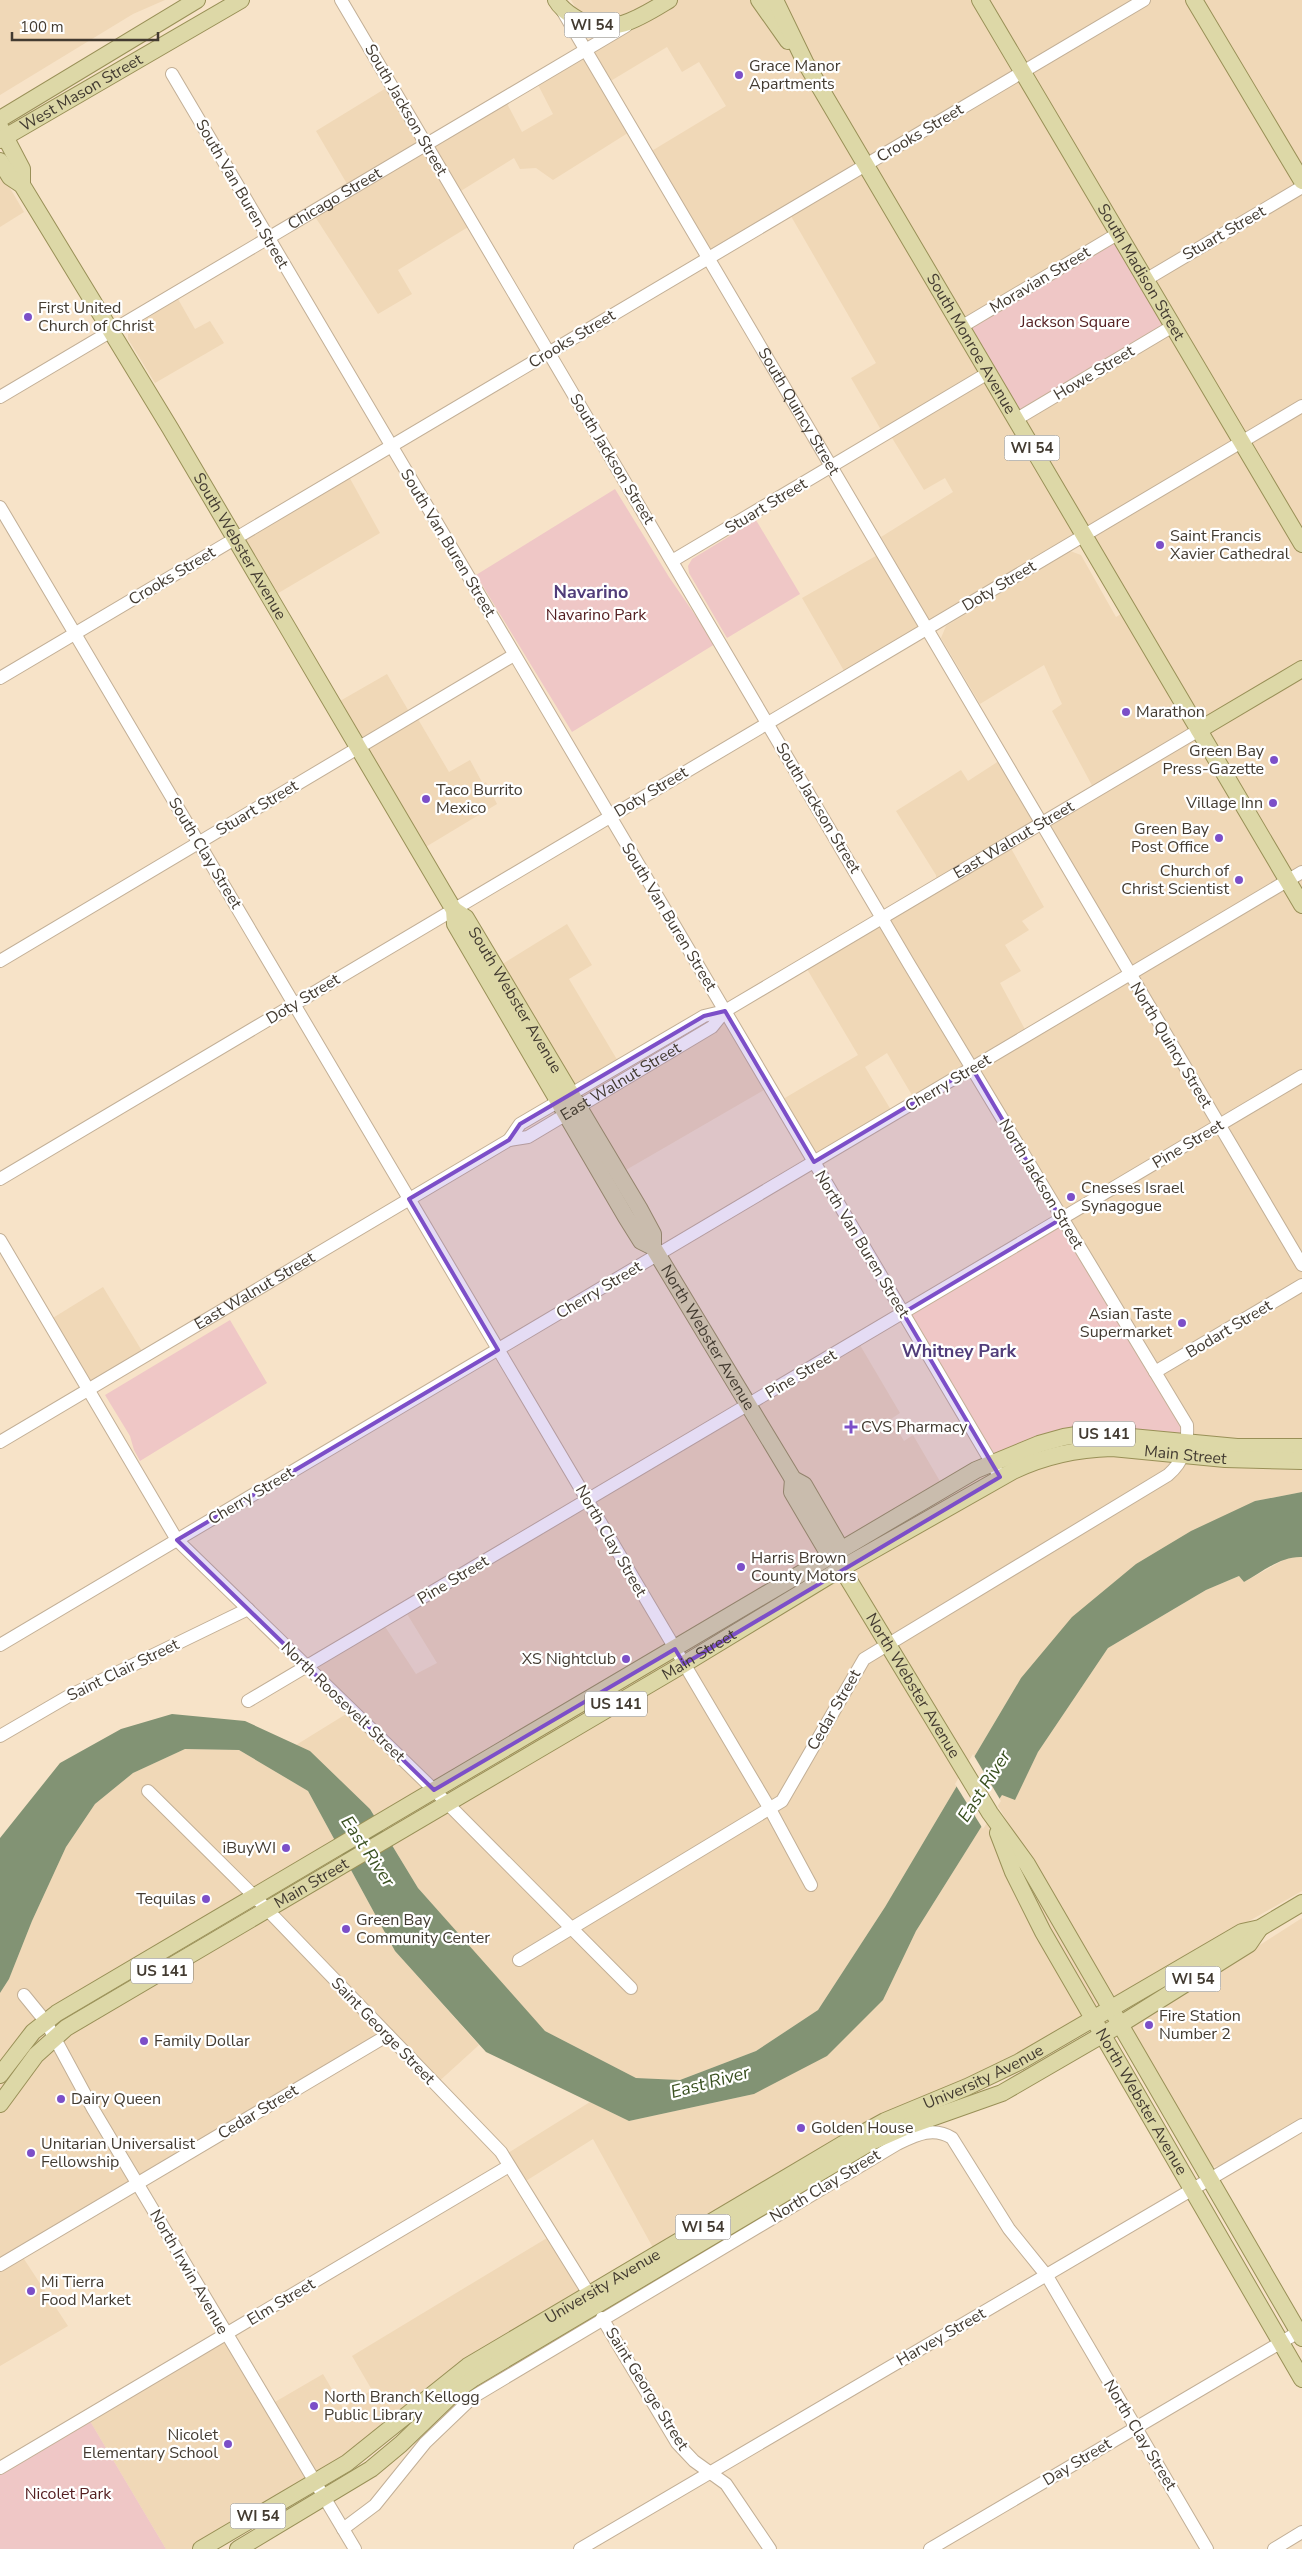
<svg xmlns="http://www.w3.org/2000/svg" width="1302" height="2549" font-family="'Nunito Sans',sans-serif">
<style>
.built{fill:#f0d8b7;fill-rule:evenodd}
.green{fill:#efc7c6}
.water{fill:#829374}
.pier{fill:#f7e3c8}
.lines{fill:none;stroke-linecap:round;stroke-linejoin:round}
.minor-casing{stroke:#c2af96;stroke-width:14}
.major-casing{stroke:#999057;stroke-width:18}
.minor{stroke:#fff;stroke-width:12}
.major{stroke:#ddd8a7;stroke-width:16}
.marked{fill:#7c4fc8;fill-opacity:0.2;stroke:#7c4fc8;stroke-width:4;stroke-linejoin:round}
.poi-dot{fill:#7c4fc8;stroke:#fff;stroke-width:2}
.labels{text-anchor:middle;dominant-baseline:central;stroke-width:4.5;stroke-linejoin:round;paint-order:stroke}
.shield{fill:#fff;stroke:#7b766f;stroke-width:1}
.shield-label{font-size:15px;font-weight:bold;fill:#433b31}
.poi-label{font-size:16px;fill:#433b31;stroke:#fff;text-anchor:start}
.street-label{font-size:16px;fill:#433b31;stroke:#fff}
.park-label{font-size:16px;fill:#552022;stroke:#fff}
.neighbourhood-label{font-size:18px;font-weight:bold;fill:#513d7a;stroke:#fff}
.water-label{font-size:18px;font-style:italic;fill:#39501f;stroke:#fff}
</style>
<rect width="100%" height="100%" fill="#f7e3c8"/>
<g class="built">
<polygon points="0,0 165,0 133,14 0,95"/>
<path d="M571,0H1302V1492L1255,1501L1021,1678L885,1907L818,2010L756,2051L680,2080L636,2078L545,2031L513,1997L418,1888L370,1809L310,1751L296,1745L351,1711L307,1667L382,1622L416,1674L437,1663L404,1609L857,1340L900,1413L891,1419L904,1441L913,1435L948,1495L994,1467L1187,1440L972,1069L916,1102L887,1053L865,1067L894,1115L814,1162L778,1102L858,1055L804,964L937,885L936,875L896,811L961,770L968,781L1002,759L1041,823L1095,791L1052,711L1062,704L1044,665L980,704L941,638L946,626L1070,551L1081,555L1116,617L1127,610L1084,536L847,676L802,598L888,549L881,537L953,492L945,478L924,490L889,433L884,435L851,378L876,363L788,211L707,259L645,155L726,106L699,62L682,72L667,47L604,85L631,131L553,180L536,168L520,169L514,158L456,194L473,224L398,270L412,294L378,314L312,212L350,189L316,131L391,85L426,144L504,98L522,132L553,114L535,79L630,23H585ZM1041,824L1130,974L1028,1035L1000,983L1021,971L1005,945L1029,930L1022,921L1044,907L1008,843Z"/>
<polygon points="0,171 24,212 0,227"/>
<polygon points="178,299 195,329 210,321 224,343 155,383 128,339 128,334 131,328"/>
<polygon points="347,473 380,533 270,598 234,539"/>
<polygon points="387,674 411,715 415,714 449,772 470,760 483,784 486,782 497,804 419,851 333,705"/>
<polygon points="567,924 592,965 569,979 628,1078 725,1011 769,1087 619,1174 496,968"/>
<polygon points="103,1287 145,1356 88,1389 48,1321"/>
<polygon points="1291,1556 1302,1557 1302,1891 1115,1997 996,1803 1002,1794 1015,1799 1038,1752 1108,1648 1206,1590 1239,1576 1244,1582"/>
<polygon points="185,1749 239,1750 308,1791 395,1951 479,2045 435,2085 388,2036 24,2251 24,2259 68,2326 0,2366 0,1993 9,1979 32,1921 66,1847 95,1804 133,1773"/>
<polygon points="990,1813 1112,2009 657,2255 593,2139 521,2184 503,2156 590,2102 629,2121 754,2094 883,2000 916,1931"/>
<polygon points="1302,1918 1302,2118 1222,2165 1213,2167 1134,2035 1133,2026"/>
<polygon points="552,2235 589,2294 367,2448 201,2549 166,2549 87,2416 225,2334 268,2406 323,2374 343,2408 372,2390 352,2356"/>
</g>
<g class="green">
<polygon points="1119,233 1173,326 1015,420 961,327"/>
<polygon points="615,489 669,577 715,644 572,732 476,575"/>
<polygon points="756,520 800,594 727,638 689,573 688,566 692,559"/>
<polygon points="1061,1219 1155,1372 1187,1440 1112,1445 994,1467 903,1313"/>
<polygon points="230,1320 267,1383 140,1461 134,1450 130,1436 105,1395"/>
<polygon points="87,2416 166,2549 0,2549 0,2468"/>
</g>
<path class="water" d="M1302,1492V1557C1281,1556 1262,1572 1244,1582L1239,1576L1206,1590L1108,1648L1038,1752L1015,1800L1002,1795L990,1813L916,1931L883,2000L827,2056L754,2094L629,2121L486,2052L395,1951L308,1791L239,1750L185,1749L133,1773L95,1804L66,1847L32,1921L9,1979L0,1993V1838L60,1763L121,1729L172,1714L245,1721L310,1751L370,1809L418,1888L545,2031L636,2078L680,2080L756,2051L818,2010L885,1907L1021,1678L1072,1617L1136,1564L1191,1531L1255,1501Z"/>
<polygon class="pier" points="973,1754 1001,1801 983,1829 955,1784"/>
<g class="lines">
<g class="minor-casing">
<g id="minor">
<path d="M341,0L909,964L1187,1425C1188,1446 1184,1461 1168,1475L864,1659L782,1801L519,1960"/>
<path id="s1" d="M562,10L1302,1265"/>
<polyline points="172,74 1000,1477"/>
<polyline points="1147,279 1302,187"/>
<polyline points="961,327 1119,233"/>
<path id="s2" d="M0,397L626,26"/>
<polyline points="1015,420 1173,326"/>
<polyline points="0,507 770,1809 811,1885"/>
<polyline points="672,561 988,373"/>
<polyline points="0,678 1144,0"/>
<polyline points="0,961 514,655"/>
<path id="s3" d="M509,1140L520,1124L704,1016L725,1011L1199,730"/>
<polyline points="0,1179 1302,406"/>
<polyline points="0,1240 177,1540 434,1790 631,1988"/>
<polyline points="1155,1372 1302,1285"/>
<path id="s4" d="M0,1442L509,1140L528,1137L712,1027L725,1011"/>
<polyline points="0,1645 1302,872"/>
<polyline points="248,1701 1302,1076"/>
<polyline points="0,1736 67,1697 248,1609"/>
<polyline points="148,1791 255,1897 501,2152 589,2294"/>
<polyline points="24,1995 46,2022 93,2109 355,2549"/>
<polyline points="0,2265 388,2035"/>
<polyline points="602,2318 677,2443 694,2461 726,2484 770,2549"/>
<polyline points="0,2468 509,2166"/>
<path d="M343,2529L375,2505L425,2443L473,2397L897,2144C916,2135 933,2126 952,2138L1009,2229L1047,2276L1207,2549"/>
<polyline points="580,2549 1302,2125"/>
<polyline points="930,2549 1302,2330"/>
<polyline points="1274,2549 1302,2532"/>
</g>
</g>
<g class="major-casing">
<g id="major">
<path d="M556,0C561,9 570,15 579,20C612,37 641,17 669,0"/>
<polyline points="759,0 788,41"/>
<path id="s5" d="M775,0L805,62L1302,905"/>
<path id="s6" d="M980,0L1302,544"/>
<polyline points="1194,0 1302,181"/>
<polyline points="0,119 197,0"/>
<polyline points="0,127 22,169 22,185"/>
<path id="s7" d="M0,140L241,0"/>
<path id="s8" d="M0,161L10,177L22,185L170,428L448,900L454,910L455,924L626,1217L641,1241L653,1247L793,1479L804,1485L837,1542L833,1554"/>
<polyline points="1199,730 1302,669"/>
<path id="s9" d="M454,910L466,918L639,1208L653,1234V1247"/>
<path id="s10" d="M793,1479L792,1492L825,1548L833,1554L990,1813L1027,1864L1302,2338"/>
<path id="s11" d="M998,1833L1013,1872L1043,1932L1302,2379"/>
<polyline points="0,2075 33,2032 57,2013 976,1470 1039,1444 1064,1437 1089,1433 1237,1447 1302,1447"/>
<path id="s12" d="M0,2104L36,2055L66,2028L684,1664L842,1568L1013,1471C1044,1456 1077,1449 1112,1448L1225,1459L1302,1461"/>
<path id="s13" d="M201,2549L347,2463L468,2366L843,2144L885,2121L967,2087L1019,2062L1242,1932L1260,1928L1302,1903"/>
<polyline points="238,2549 371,2469 401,2444 457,2390 474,2378 869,2143 903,2128 1002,2093 1121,2024 1249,1944 1260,1928"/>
</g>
</g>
<use href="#minor" class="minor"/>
<use href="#major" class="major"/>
</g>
<path class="marked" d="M725,1011L814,1162L972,1068L1061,1219L903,1313L1000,1477L684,1664L675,1649L434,1790L177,1540L498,1350L409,1199L509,1140L520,1124L704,1016Z"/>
<g class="poi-dot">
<circle cx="739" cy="75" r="5"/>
<circle cx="28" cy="317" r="5"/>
<circle cx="1160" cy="545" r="5"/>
<circle cx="1126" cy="712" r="5"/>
<circle cx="1274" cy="760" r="5"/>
<circle cx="426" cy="799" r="5"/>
<circle cx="1273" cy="803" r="5"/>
<circle cx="1219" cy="838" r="5"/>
<circle cx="1239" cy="880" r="5"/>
<circle cx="1071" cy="1197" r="5"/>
<circle cx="1182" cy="1323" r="5"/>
<path d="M848.5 1419.5h5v5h5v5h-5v5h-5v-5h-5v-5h5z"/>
<circle cx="741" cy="1567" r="5"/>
<circle cx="626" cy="1659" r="5"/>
<circle cx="286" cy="1848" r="5"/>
<circle cx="206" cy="1899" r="5"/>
<circle cx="346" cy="1929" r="5"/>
<circle cx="1149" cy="2025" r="5"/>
<circle cx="144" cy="2041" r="5"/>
<circle cx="61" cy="2099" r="5"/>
<circle cx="801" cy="2128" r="5"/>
<circle cx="31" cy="2153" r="5"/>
<circle cx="31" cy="2291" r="5"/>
<circle cx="314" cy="2406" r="5"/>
<circle cx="228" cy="2444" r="5"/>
</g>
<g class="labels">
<g class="shield">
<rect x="564.5" y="12.5" width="55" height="25" rx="4"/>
<rect x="1004.5" y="435.5" width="55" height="25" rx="4"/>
<rect x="1073" y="1421.5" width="62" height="25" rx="4"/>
<rect x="585" y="1691.5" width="62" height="25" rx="4"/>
<rect x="131" y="1958.5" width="62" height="25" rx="4"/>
<rect x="1165.5" y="1966.5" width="55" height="25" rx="4"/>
<rect x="675.5" y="2214.5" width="55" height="25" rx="4"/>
<rect x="230.5" y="2503.5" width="55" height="25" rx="4"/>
</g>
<g class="shield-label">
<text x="592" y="25">WI 54</text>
<text x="1032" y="448">WI 54</text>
<text x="1104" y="1434">US 141</text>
<text x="616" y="1704">US 141</text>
<text x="162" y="1971">US 141</text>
<text x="1193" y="1979">WI 54</text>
<text x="703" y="2227">WI 54</text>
<text x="258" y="2516">WI 54</text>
</g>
<g class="poi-label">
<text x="749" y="66">Grace Manor<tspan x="749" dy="18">Apartments</tspan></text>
<text x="38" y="308">First United<tspan x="38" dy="18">Church of Christ</tspan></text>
<text x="1170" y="536">Saint Francis<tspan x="1170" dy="18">Xavier Cathedral</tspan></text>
<text x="1136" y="712">Marathon</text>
<text x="1264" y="751" text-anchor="end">Green Bay<tspan x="1264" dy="18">Press-Gazette</tspan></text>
<text x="436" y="790">Taco Burrito<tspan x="436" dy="18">Mexico</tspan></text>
<text x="1263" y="803" text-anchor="end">Village Inn</text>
<text x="1209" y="829" text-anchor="end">Green Bay<tspan x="1209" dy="18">Post Office</tspan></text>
<text x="1229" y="871" text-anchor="end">Church of<tspan x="1229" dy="18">Christ Scientist</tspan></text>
<text x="1081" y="1188">Cnesses Israel<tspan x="1081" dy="18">Synagogue</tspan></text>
<text x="1172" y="1314" text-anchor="end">Asian Taste<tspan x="1172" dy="18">Supermarket</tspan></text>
<text x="861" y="1427">CVS Pharmacy</text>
<text x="751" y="1558">Harris Brown<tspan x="751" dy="18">County Motors</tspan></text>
<text x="616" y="1659" text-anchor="end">XS Nightclub</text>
<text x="276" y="1848" text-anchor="end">iBuyWI</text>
<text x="196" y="1899" text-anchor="end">Tequilas</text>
<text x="356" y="1920">Green Bay<tspan x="356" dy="18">Community Center</tspan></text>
<text x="1159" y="2016">Fire Station<tspan x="1159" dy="18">Number 2</tspan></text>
<text x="154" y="2041">Family Dollar</text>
<text x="71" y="2099">Dairy Queen</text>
<text x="811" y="2128">Golden House</text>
<text x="41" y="2144">Unitarian Universalist<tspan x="41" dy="18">Fellowship</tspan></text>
<text x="41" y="2282">Mi Tierra<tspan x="41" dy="18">Food Market</tspan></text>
<text x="324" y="2397">North Branch Kellogg<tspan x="324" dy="18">Public Library</tspan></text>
<text x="218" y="2435" text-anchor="end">Nicolet<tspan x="218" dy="18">Elementary School</tspan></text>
</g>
<g class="street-label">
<text stroke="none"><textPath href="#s7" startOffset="94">West Mason Street</textPath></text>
<text transform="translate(406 110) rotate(60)">South Jackson Street</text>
<text transform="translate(920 133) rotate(-31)">Crooks Street</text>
<text transform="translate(242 194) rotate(60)">South Van Buren Street</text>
<text stroke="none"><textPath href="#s2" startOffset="389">Chicago Street</textPath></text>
<text transform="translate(1224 233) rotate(-30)">Stuart Street</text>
<text stroke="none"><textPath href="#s6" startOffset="316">South Madison Street</textPath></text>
<text transform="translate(1040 280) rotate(-31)">Moravian Street</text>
<text transform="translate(572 339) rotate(-31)">Crooks Street</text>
<text stroke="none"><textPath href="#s5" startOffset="396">South Monroe Avenue</textPath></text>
<text transform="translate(1094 373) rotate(-31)">Howe Street</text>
<text stroke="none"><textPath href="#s1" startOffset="466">South Quincy Street</textPath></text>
<text transform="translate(612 459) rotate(59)">South Jackson Street</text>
<text transform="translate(766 506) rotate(-31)">Stuart Street</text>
<text transform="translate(448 543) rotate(59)">South Van Buren Street</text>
<text stroke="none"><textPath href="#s8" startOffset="455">South Webster Avenue</textPath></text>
<text transform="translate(172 576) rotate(-31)">Crooks Street</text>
<text transform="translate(999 586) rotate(-31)">Doty Street</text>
<text transform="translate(651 792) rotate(-31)">Doty Street</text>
<text transform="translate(257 808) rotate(-31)">Stuart Street</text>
<text transform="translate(818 808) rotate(59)">South Jackson Street</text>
<text stroke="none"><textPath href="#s3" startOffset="590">East Walnut Street</textPath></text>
<text transform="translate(205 853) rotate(59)">South Clay Street</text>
<text transform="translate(669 917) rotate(59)">South Van Buren Street</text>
<text transform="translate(303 999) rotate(-31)">Doty Street</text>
<text stroke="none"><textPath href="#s9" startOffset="110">South Webster Avenue</textPath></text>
<text transform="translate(1171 1045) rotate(59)">North Quincy Street</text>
<text stroke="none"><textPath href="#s4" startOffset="719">East Walnut Street</textPath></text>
<text transform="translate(948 1083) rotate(-31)">Cherry Street</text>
<text transform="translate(1188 1144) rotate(-31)">Pine Street</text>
<text transform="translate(1041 1184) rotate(59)">North Jackson Street</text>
<text transform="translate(862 1244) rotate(59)">North Van Buren Street</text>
<text transform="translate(599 1290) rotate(-31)">Cherry Street</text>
<text stroke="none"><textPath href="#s4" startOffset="296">East Walnut Street</textPath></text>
<text transform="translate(1229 1329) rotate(-31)">Bodart Street</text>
<text stroke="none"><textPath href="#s8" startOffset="1378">North Webster Avenue</textPath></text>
<text transform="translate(801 1374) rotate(-31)">Pine Street</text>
<text stroke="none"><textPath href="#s12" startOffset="1376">Main Street</textPath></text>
<text transform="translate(251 1496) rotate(-31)">Cherry Street</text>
<text transform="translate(611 1541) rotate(60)">North Clay Street</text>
<text transform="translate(453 1580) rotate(-31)">Pine Street</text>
<text stroke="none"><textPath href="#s12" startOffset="836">Main Street</textPath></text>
<text transform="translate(123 1670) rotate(-26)">Saint Clair Street</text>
<text stroke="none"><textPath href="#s10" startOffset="242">North Webster Avenue</textPath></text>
<text transform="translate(343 1702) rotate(44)">North Roosevelt Street</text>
<text transform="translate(834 1710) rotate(-60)">Cedar Street</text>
<text stroke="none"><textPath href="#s12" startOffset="386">Main Street</textPath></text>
<text transform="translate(383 2031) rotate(46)">Saint George Street</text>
<text stroke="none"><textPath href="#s13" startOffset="916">University Avenue</textPath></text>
<text stroke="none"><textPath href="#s11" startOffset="305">North Webster Avenue</textPath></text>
<text transform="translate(258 2112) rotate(-31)">Cedar Street</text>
<text transform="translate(825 2186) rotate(-31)">North Clay Street</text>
<text transform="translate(189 2272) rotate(60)">North Irwin Avenue</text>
<text stroke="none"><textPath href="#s13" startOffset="481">University Avenue</textPath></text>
<text transform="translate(281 2302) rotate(-31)">Elm Street</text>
<text transform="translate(941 2337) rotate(-30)">Harvey Street</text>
<text transform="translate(647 2389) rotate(58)">Saint George Street</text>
<text transform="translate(1140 2435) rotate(59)">North Clay Street</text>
<text transform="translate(1077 2462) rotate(-31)">Day Street</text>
</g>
<g class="park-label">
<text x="1075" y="322">Jackson Square</text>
<text x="596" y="615">Navarino Park</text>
<text x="68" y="2494">Nicolet Park</text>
</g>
<g class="neighbourhood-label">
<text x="591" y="592">Navarino</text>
<text x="959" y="1351">Whitney Park</text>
</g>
<g class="water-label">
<text transform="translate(984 1786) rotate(-57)">East River</text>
<text transform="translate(368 1851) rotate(56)">East River</text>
<text transform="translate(710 2082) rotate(-15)">East River</text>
</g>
</g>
<path d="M12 32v8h146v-8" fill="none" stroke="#433b31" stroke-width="2.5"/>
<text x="20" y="32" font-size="15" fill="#433b31" stroke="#ffffff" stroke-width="4" paint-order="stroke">100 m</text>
</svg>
